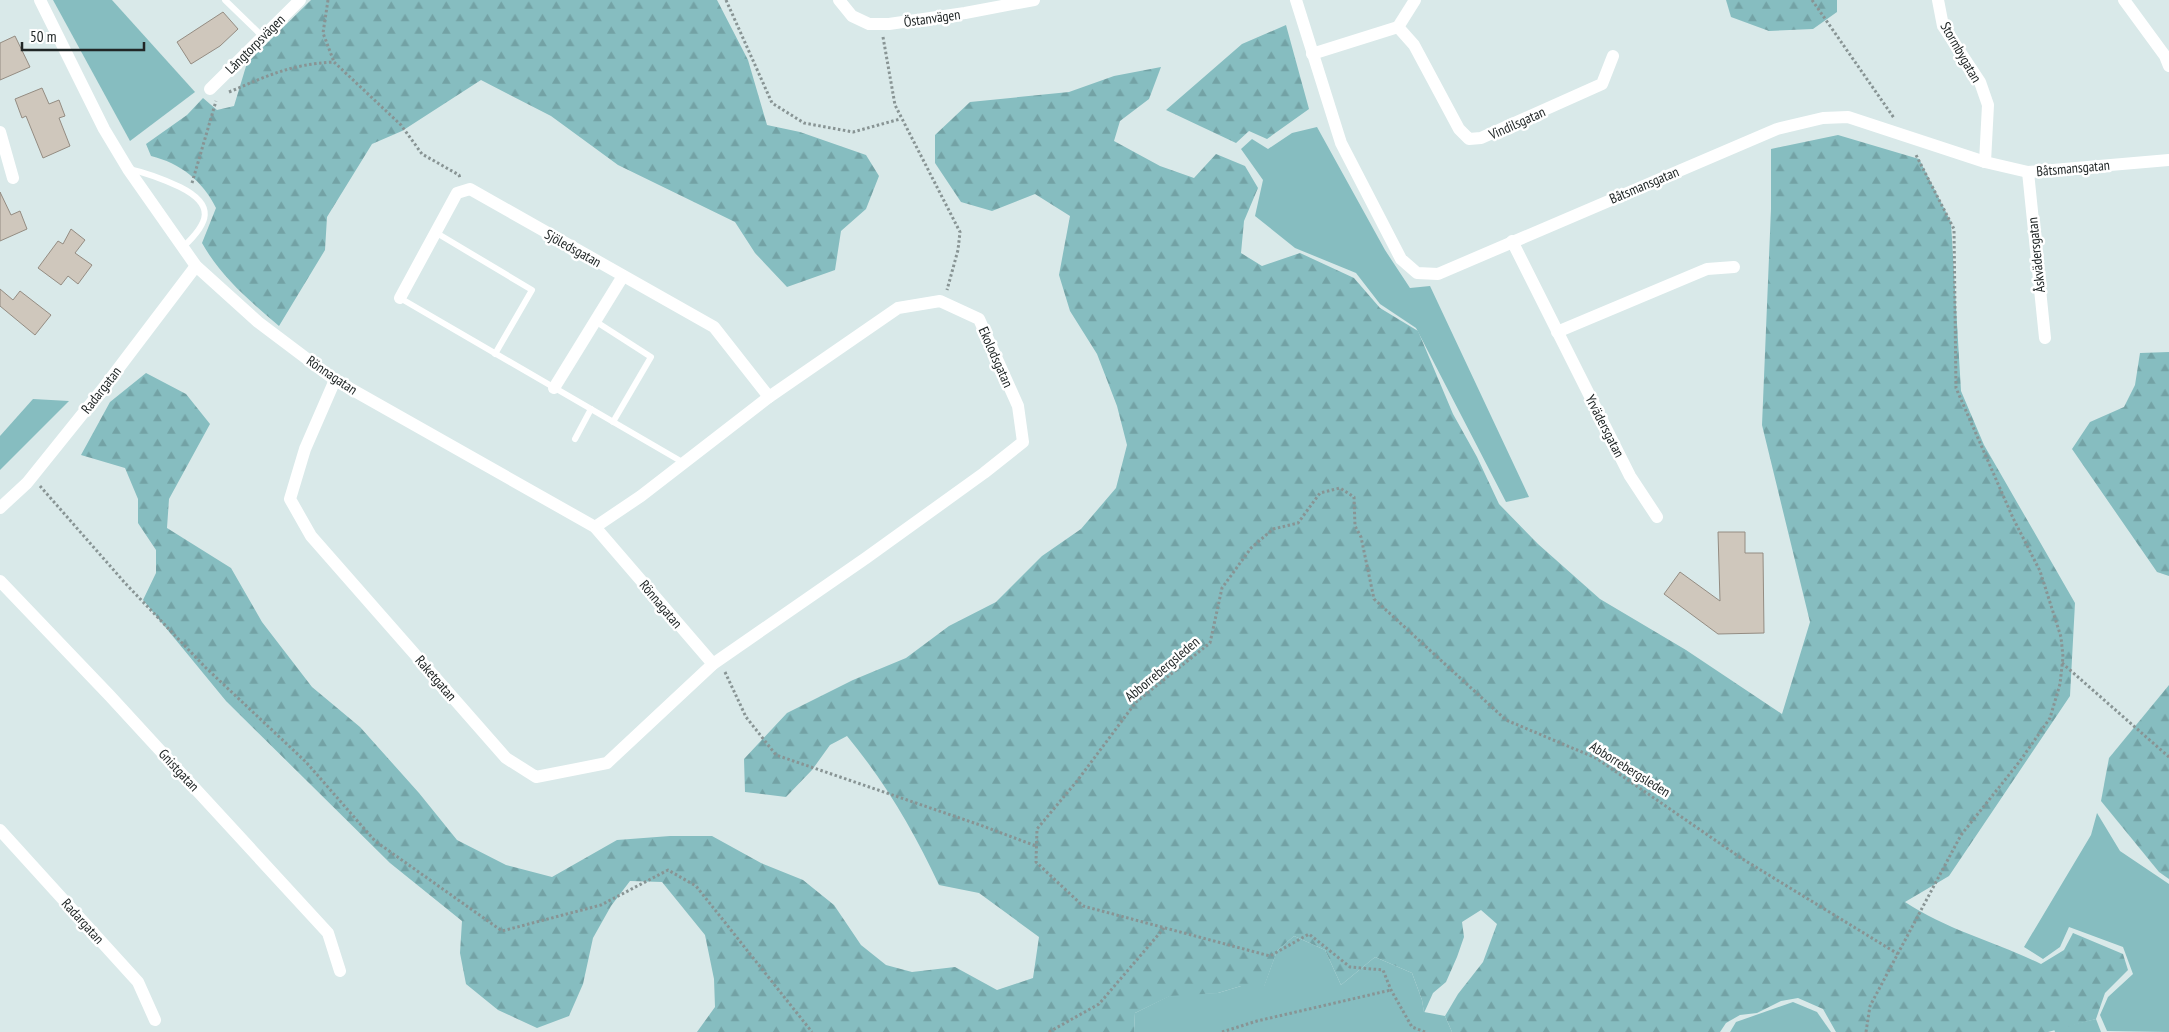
<svg xmlns="http://www.w3.org/2000/svg" width="2169" height="1032" font-family="'PT Sans Narrow',sans-serif">
<style>
.grass{fill:#86bdc0}
.forest{fill:url(#forest-firs)}
.building{fill:#cfc7bc;stroke:#948c82}
.lines{fill:none;stroke-linecap:round;stroke-linejoin:round}
.path{stroke:#889494;stroke-width:3;stroke-dasharray:2.5 2.5;stroke-linecap:butt}
.service{stroke:#fff;stroke-width:6}
.minor{stroke:#fff;stroke-width:12}
.labels{text-anchor:middle;dominant-baseline:central;stroke-width:5;stroke-linejoin:round;paint-order:stroke}
.street-label{font-size:14px;fill:#202626;stroke:#fff}
</style>
<defs>
<pattern id="forest-firs" width="22" height="20" patternUnits="userSpaceOnUse" patternTransform="scale(1.25)"><rect width="22" height="20" fill="#86bdc0"/><path d="M5 1l3.5 6h-7zM16 11l3.5 6h-7z" fill="#73a2a5"/></pattern>
</defs>
<rect width="100%" height="100%" fill="#d9e9e9"/>
<g class="grass">
<polygon points="53,0 112,0 195,92 130,141"/>
<polygon points="1317,127 1385,250 1410,288 1430,286 1529,497 1506,502 1416,328 1380,304 1356,273 1295,248 1255,216 1263,180 1241,149 1252,139 1268,149 1292,133"/>
<polygon points="33,399 69,401 0,470 0,436"/>
<polygon points="2097,813 2120,851 2169,884 2169,1032 2107,1031 2100,1015 2108,997 2133,974 2123,947 2069,927 2060,947 2043,959 2024,947 2091,835"/>
<polygon points="1294,936 1325,950 1341,985 1375,957 1412,973 1422,1000 1424,1012 1445,1016 1452,1032 1134,1032 1135,1013 1173,994 1218,993 1241,986 1264,986 1277,951"/>
<polygon points="1793,1002 1817,1012 1831,1032 1730,1032 1736,1022"/>
<polygon points="2096,1019 2101,1032 2055,1032 2054,1029"/>
</g>
<g class="forest">
<path d="M311,0H717L748,60L767,125L800,132L866,155L879,176L866,209L841,231L835,270L787,287L755,253L735,222L618,165L551,116L481,80L402,131L372,144L327,217L325,250L279,326C250,301 221,277 202,243L216,208C203,181 180,163 151,156L146,144L187,115L203,98L217,110L234,106L247,63Z"/>
<polygon points="1726,0 1837,0 1837,12 1813,29 1769,31 1731,17"/>
<polygon points="1286,25 1309,109 1267,139 1249,131 1236,143 1166,110 1242,44"/>
<path d="M1161,67L1149,99L1120,121L1114,141L1160,166L1194,178L1216,154L1245,166L1258,188L1244,221L1241,253L1262,266L1300,253L1354,278L1380,308L1418,331L1453,414L1477,457L1499,504L1538,544L1600,599L1686,650L1782,714L1810,622L1762,425L1771,209V149L1838,135L1919,159L1951,222L1961,391L1984,445L2075,603L2070,696L1949,876L1905,902C1947,930 1996,942 2041,964L2064,950L2073,933L2123,954L2128,970L2105,993L2096,1019L2048,1032H1836L1823,1009L1798,998L1781,1001L1757,1013L1740,1015L1726,1023L1720,1032H1452L1445,1016L1458,994L1483,962L1497,924L1481,910L1462,922L1464,937L1457,957L1446,982L1433,993L1424,1013L1422,1000L1412,973L1375,957L1341,985L1325,950L1294,936L1277,951L1264,987L1241,986L1218,993L1170,996L1135,1013L1134,1032H697L715,1007L714,979L705,935L662,882L630,881L611,906L593,938L583,984L569,1016L537,1028L498,1010L466,984L460,953L462,921L390,863L226,701L143,600L156,573V550L138,523V499L125,468L81,455L110,402L146,373L186,394L210,424L169,499L167,528L231,568L262,622L312,687L360,727L419,793L457,840L506,865L552,877L617,840L670,836H712L761,863L803,880L834,905L861,945L886,965L912,972L955,967L997,990L1033,978L1039,937L979,893L939,885C914,831 885,782 847,736L830,745L812,770L786,797L745,792L744,759L787,713L853,680L906,658L949,626L996,602L1042,556L1081,529L1116,488L1127,445L1117,406L1097,354L1070,311L1059,275L1070,216L1035,194L992,211L961,202L935,163V135L970,102L1069,92L1114,76Z"/>
<polygon points="2169,352 2169,576 2157,572 2072,449 2090,422 2124,407 2135,385 2140,353"/>
<polygon points="2169,685 2169,879 2159,872 2101,801 2109,758"/>
</g>
<g class="building">
<polygon points="223,12 238,29 220,46 191,64 177,42"/>
<polygon points="15,36 30,67 0,80 0,43"/>
<polygon points="42,88 49,104 59,100 65,116 59,118 70,146 43,158 26,116 22,118 15,99"/>
<polygon points="0,192 11,215 20,211 27,229 0,241"/>
<polygon points="71,229 85,240 75,253 92,265 78,284 68,276 61,285 38,268 58,241 63,244"/>
<polygon points="0,289 13,300 20,291 51,315 35,335 0,306"/>
<polygon points="1718,532 1745,532 1745,553 1763,553 1764,633 1718,634 1664,594 1680,572 1720,601"/>
</g>
<g class="lines">
<g class="path">
<polyline points="328,0 323,33 334,62"/>
<polyline points="726,0 772,103 804,123 853,132 900,119"/>
<polyline points="1812,0 1894,118"/>
<polyline points="883,37 895,105 960,232 958,250 947,290"/>
<path d="M229,92C267,76 291,64 334,62L401,125L422,154L459,175L460,178"/>
<polyline points="192,183 216,101"/>
<polyline points="40,486 125,583 205,667 306,762 375,841 502,931 601,905 668,870 696,886 812,1032"/>
<polyline points="2062,663 2169,757"/>
<polyline points="725,672 746,717 776,755 980,825 1036,846"/>
<polyline points="1049,1032 1099,1004 1164,928"/>
<polyline points="1222,1032 1257,1021 1391,990"/>
<polyline points="1425,1032 1412,1027 1391,990 1383,970 1350,967 1309,934 1270,956 1083,906 1036,862 1037,829 1077,781 1136,702 1210,643 1222,588 1251,548 1273,529 1298,523 1320,493 1340,488 1354,497 1355,526 1361,537 1374,599 1506,720 1596,758 1741,858 1898,954"/>
<polyline points="1866,1032 1870,1006 1961,835 2020,761 2050,718 2060,684 2063,657 2061,637 2040,571 2013,518 1956,388 1954,229 1916,155"/>
</g>
<g class="service">
<polyline points="225,0 262,36"/>
<path d="M129,169C147,173 163,179 180,187C216,205 209,223 183,247"/>
<polyline points="435,232 532,290 495,354"/>
<polyline points="400,298 684,463"/>
<polyline points="595,321 651,357 613,422"/>
<polyline points="575,439 591,409"/>
</g>
<g class="minor">
<polyline points="40,0 104,129 128,169 196,266 258,322 335,380 595,527 713,664"/>
<polyline points="839,0 852,16 869,24 889,24 965,13 1034,0"/>
<polyline points="1296,0 1341,143 1401,259 1417,273 1438,274 1777,129 1823,118 1848,117 1985,162 2028,172 2169,160"/>
<polyline points="1938,0 1943,26 1980,82 1988,105 1985,162"/>
<polyline points="2124,0 2165,56 2169,66"/>
<polyline points="1398,27 1414,45 1459,129 1469,139 1481,138 1602,84 1613,56"/>
<polyline points="1312,54 1398,27 1415,0"/>
<polyline points="210,89 300,0"/>
<polyline points="0,132 13,178"/>
<polyline points="2028,172 2045,338"/>
<polyline points="1512,241 1630,476 1657,517"/>
<polyline points="400,298 457,193 470,189 714,327 769,397"/>
<polyline points="1557,332 1707,269 1734,267"/>
<polyline points="335,380 305,449 290,499 311,536 506,758 536,777 607,763 713,664 866,558 984,473 1023,442 1018,406 979,319 940,301 898,308 769,397 641,496 595,527"/>
<polyline points="554,388 623,276"/>
<polyline points="0,508 27,483 105,386 196,266"/>
<polyline points="0,581 110,696 328,933 340,971"/>
<polyline points="0,830 138,982 155,1020"/>
</g>
</g>
<g class="labels">
<g class="street-label">
<text transform="translate(932 18) rotate(-8)">Östanvägen</text>
<text transform="translate(255 44) rotate(-45)">Långtorpsvägen</text>
<text transform="translate(1961 52) rotate(60)">Stormbygatan</text>
<text transform="translate(1517 123) rotate(-24)">Vindilsgatan</text>
<text transform="translate(2073 168) rotate(-5)">Båtsmansgatan</text>
<text transform="translate(1644 185) rotate(-23)">Båtsmansgatan</text>
<text transform="translate(573 248) rotate(29)">Sjöledsgatan</text>
<text transform="translate(2036 255) rotate(-96)">Åskvädersgatan</text>
<text transform="translate(996 357) rotate(66)">Ekolodsgatan</text>
<text transform="translate(332 375) rotate(34)">Rönnagatan</text>
<text transform="translate(101 390) rotate(-52)">Radargatan</text>
<text transform="translate(1605 426) rotate(63)">Yrvädersgatan</text>
<text transform="translate(661 604) rotate(50)">Rönnagatan</text>
<text transform="translate(1162 669) rotate(-40)">Abborrebergsleden</text>
<text transform="translate(436 678) rotate(49)">Raketgatan</text>
<text transform="translate(1630 769) rotate(32)">Abborrebergsleden</text>
<text transform="translate(179 770) rotate(47)">Gnistgatan</text>
<text transform="translate(83 921) rotate(48)">Radargatan</text>
</g>
</g>
<path d="M22 42v8h122v-8" fill="none" stroke="#202626" stroke-width="2.5"/>
<text x="30" y="42" font-size="15" fill="#202626" stroke="#ffffff" stroke-width="4" paint-order="stroke">50 m</text>
</svg>
